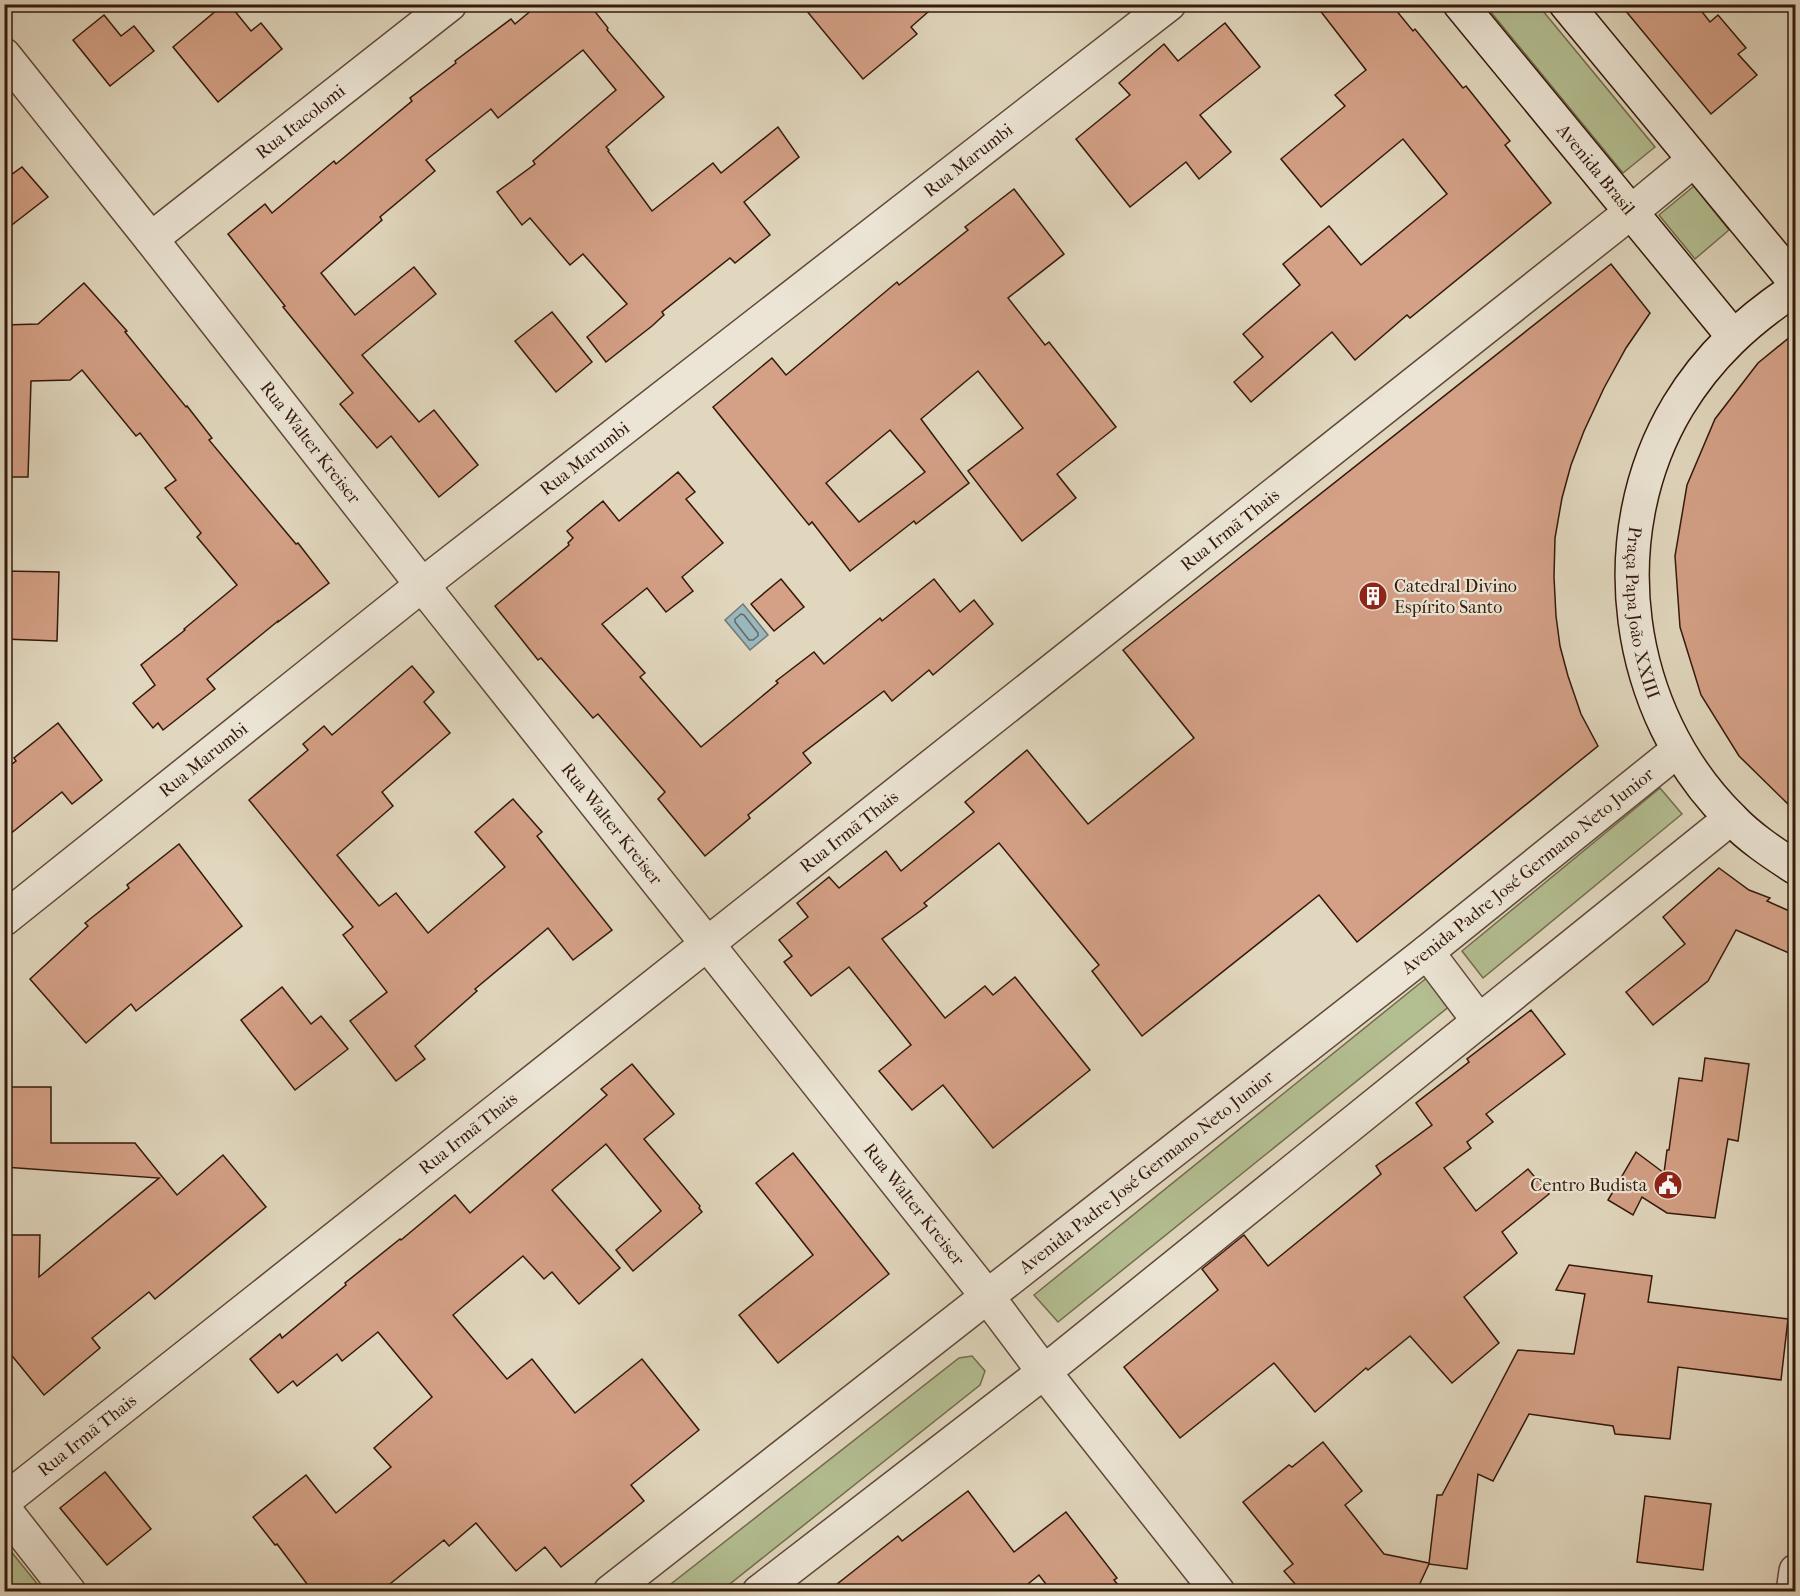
<svg xmlns="http://www.w3.org/2000/svg" width="1800" height="1596" font-family="'IM FELL French Canon',serif">
<style>
.green{fill:#b3be91;stroke:#746c4e;stroke-width:1.5}
.water{fill:#9ab7bd;stroke:#717876;stroke-width:1.5}
.lines{fill:none;stroke-linecap:round;stroke-linejoin:round}
.shore{stroke:#676864;stroke-width:1.5}
.building{fill:#d4a086;stroke:#34190b;stroke-width:1.5;fill-rule:evenodd}
.minor-casing{stroke:#5f4838;stroke-width:36}
.tertiary-casing{stroke:#5f4838;stroke-width:36}
.secondary-casing{stroke:#34190b;stroke-width:36}
.minor{stroke:#ece5d5;stroke-width:33}
.tertiary{stroke:#ece5d5;stroke-width:33}
.secondary{stroke:#ece5d5;stroke-width:33}
.labels{text-anchor:middle;dominant-baseline:central;stroke-width:4.5;stroke-linejoin:round;paint-order:stroke}
.street-label{font-size:18px;fill:#34190b;stroke:#ece5d5}
.poi-label{font-size:18px;fill:#34190b;stroke:#ece5d5;text-anchor:start}
</style>
<rect width="100%" height="100%" fill="#e1d7be"/>
<filter id="stains"><feTurbulence type="fractalNoise" baseFrequency=".00333" numOctaves="4"/><feColorMatrix values="0 0 0 0 .2 0 0 0 0 .09 0 0 0 0 .02 0 0 0 .5 -.17"/></filter>
<radialGradient id="worn" r=".72"><stop offset=".6" stop-color="#630" stop-opacity="0"/><stop offset="1" stop-color="#630" stop-opacity=".3"/></radialGradient>
<g class="green">
<polygon points="1485,5 1538,5 1655,147 1623,173"/>
<polygon points="1694,186 1729,230 1695,259 1659,215"/>
<polygon points="1660,788 1682,814 1483,978 1462,951"/>
<polygon points="1429,976 1451,1005 1058,1322 1034,1295"/>
<polygon points="972,1356 985,1371 980,1385 721,1591 662,1591 959,1358"/>
<polygon points="4,1544 5,1544 43,1591 5,1591"/>
</g>
<polygon class="water" points="743,604 768,635 750,650 725,620"/>
<g class="lines">
<polygon class="shore" points="741,614 744,615 758,633 758,636 753,640 749,640 735,622 735,619"/>
</g>
<g class="building">
<polygon points="224,4 229,4 251,31 261,23 282,49 218,102 173,47"/>
<polygon points="539,4 589,4 608,28 607,30 664,97 606,147 609,150 608,151 652,211 713,163 721,173 778,127 799,157 744,202 770,235 735,263 730,258 662,312 664,315 652,326 606,362 587,337 627,304 583,254 570,265 530,218 522,225 497,192 535,164 533,161 616,90 583,50 498,118 491,109 426,160 435,171 380,217 382,220 321,273 355,315 414,267 436,294 362,355 419,422 434,410 478,465 439,497 391,436 377,448 340,404 353,393 283,307 285,306 228,234 265,204 272,213 334,161 336,164 412,101 410,98 456,63 455,61 511,19 515,24"/>
<polygon points="801,4 937,4 911,27 917,34 863,79"/>
<polygon points="1315,4 1391,4 1413,31 1415,29 1463,88 1466,86 1510,141 1505,145 1551,203 1410,318 1407,315 1355,360 1332,332 1251,402 1234,382 1263,357 1243,334 1300,285 1283,264 1329,226 1361,265 1447,194 1403,139 1321,207 1281,159 1345,106 1335,95 1366,70"/>
<polygon points="1620,4 1696,4 1710,22 1718,15 1746,48 1738,54 1757,75 1711,114"/>
<polygon points="104,15 121,36 134,26 154,51 110,86 73,40"/>
<polygon points="1225,23 1260,67 1200,115 1231,152 1199,179 1186,162 1130,207 1076,139 1130,95 1119,83 1164,44 1178,61"/>
<polygon points="22,167 48,197 4,231 4,180"/>
<path d="M1014,189L1064,254L1008,298L1045,345L1049,342L1116,427L1057,474L1076,498L1022,541L968,471L1023,428L978,371L921,419L969,483L916,524L914,521L850,571L812,522L809,525L713,407L772,358L786,375L897,282L899,285L968,230L965,227ZM890,430L925,472L859,522L826,483Z"/>
<polygon points="1611,264 1650,313 1626,348 1604,388 1584,431 1571,465 1562,498 1555,538 1554,577 1556,616 1560,646 1568,676 1581,714 1598,746 1357,942 1319,895 1142,1036 1092,971 1099,965 999,843 924,903 927,906 882,939 945,1018 985,986 993,995 1015,977 1090,1070 993,1148 943,1085 912,1110 879,1071 911,1045 849,967 811,996 784,962 792,956 779,940 808,917 797,903 829,877 839,888 886,851 901,871 974,812 965,802 1027,750 1088,824 1194,738 1123,650"/>
<polygon points="84,283 127,331 125,332 186,407 187,406 212,438 209,440 244,482 296,544 298,543 329,583 278,622 278,621 207,679 215,689 163,730 158,723 153,728 133,703 155,685 141,665 185,630 184,629 237,585 197,537 201,533 165,488 176,480 140,433 136,436 82,370 70,380 31,381 28,477 4,477 4,325 38,324"/>
<polygon points="552,312 592,362 556,392 515,341"/>
<polygon points="1796,332 1796,812 1739,756 1701,695 1680,627 1675,556 1687,485 1715,419 1758,363"/>
<polygon points="678,472 695,492 686,499 723,543 682,577 693,591 666,612 647,588 602,624 645,673 640,677 701,747 778,683 776,681 814,652 824,664 880,618 882,621 934,579 960,612 974,600 993,624 933,675 929,670 892,701 884,691 803,753 811,763 748,815 750,818 705,856 658,799 665,792 598,714 593,718 541,658 538,660 495,606 569,545 568,543 573,538 567,531 603,501 619,521"/>
<polygon points="4,571 59,572 57,641 4,639"/>
<polygon points="781,579 804,607 774,631 751,604"/>
<polygon points="412,666 434,692 424,702 450,733 382,792 393,806 337,855 379,906 396,893 428,933 505,867 475,832 513,799 542,832 537,836 612,930 573,960 548,928 475,989 477,991 415,1046 425,1059 396,1081 350,1021 387,992 343,935 353,927 249,800 308,750 303,744 324,726 332,735"/>
<polygon points="58,723 102,780 72,804 62,792 4,839 4,770 16,761 14,758"/>
<polygon points="179,844 242,926 136,1011 131,1004 86,1043 30,979 88,926 85,923 129,888 127,885"/>
<polygon points="1719,868 1749,890 1770,898 1767,901 1796,914 1796,956 1736,930 1708,981 1653,1025 1626,992 1685,944 1663,917"/>
<polygon points="282,987 311,1024 321,1016 348,1049 295,1090 241,1020"/>
<polygon points="1531,1010 1565,1054 1486,1114 1493,1122 1467,1142 1471,1148 1444,1168 1476,1211 1528,1169 1549,1194 1502,1232 1517,1253 1464,1297 1499,1343 1452,1383 1410,1336 1368,1370 1366,1368 1315,1412 1274,1363 1180,1438 1124,1367 1218,1290 1202,1269 1244,1235 1268,1266 1381,1174 1376,1166 1432,1125 1416,1103 1469,1062 1467,1059"/>
<polygon points="1705,1058 1749,1064 1738,1141 1728,1139 1715,1218 1667,1213 1642,1197 1633,1215 1608,1200 1636,1152 1664,1173 1667,1150 1669,1150 1679,1078 1702,1081"/>
<polygon points="632,1064 674,1114 644,1139 700,1206 699,1208 702,1212 633,1271 616,1250 661,1211 606,1144 552,1190 620,1268 579,1304 552,1272 544,1279 523,1256 453,1315 507,1379 532,1359 575,1413 642,1359 699,1430 631,1485 644,1501 561,1567 545,1547 516,1571 476,1523 449,1546 444,1540 380,1592 313,1592 277,1544 275,1545 253,1517 306,1475 336,1513 391,1467 374,1448 432,1397 378,1332 342,1361 337,1354 297,1386 293,1381 278,1393 250,1359 280,1334 282,1338 346,1285 345,1283 400,1239 401,1240 455,1195 470,1213 607,1095 601,1089"/>
<polygon points="4,1087 51,1087 51,1143 135,1143 177,1195 223,1155 266,1207 155,1299 149,1292 92,1338 100,1348 44,1395 4,1346 4,1235 40,1235 39,1277 159,1178 4,1167"/>
<polygon points="793,1153 889,1274 778,1363 739,1315 813,1255 756,1183"/>
<polygon points="1569,1265 1652,1276 1648,1302 1788,1319 1781,1380 1678,1367 1670,1439 1615,1434 1613,1426 1529,1414 1493,1481 1478,1474 1467,1569 1429,1564 1416,1592 1302,1592 1284,1571 1293,1564 1243,1502 1289,1465 1292,1467 1323,1442 1362,1491 1345,1505 1384,1554 1429,1563 1437,1495 1442,1495 1518,1350 1574,1354 1585,1294 1556,1290"/>
<polygon points="105,1472 151,1529 107,1565 60,1508"/>
<polygon points="968,1491 1014,1552 1066,1512 1117,1578 1114,1580 1124,1592 1052,1592 1039,1575 1018,1592 827,1592 898,1536 902,1541"/>
<polygon points="1645,1496 1711,1504 1703,1570 1637,1562"/>
</g>
<g class="lines">
<g class="minor-casing">
<g id="minor">
<path id="s1" d="M4,55L151,239L422,585L987,1296L1044,1372L1218,1592"/>
<path id="s2" d="M151,239L450,4"/>
<path id="s3" d="M4,919L422,585L1169,4"/>
<path id="s4" d="M4,1501L1631,212L1694,160"/>
</g>
</g>
<g class="tertiary-casing">
<g id="tertiary">
<polyline points="1427,952 1479,1021"/>
<polyline points="4,1509 69,1592"/>
<path id="s5" d="M610,1592L1427,952L1678,750"/>
<polyline points="759,1592 1044,1372 1731,818"/>
<polyline points="1793,1592 1796,1571"/>
</g>
</g>
<g class="secondary-casing">
<g id="secondary">
<path id="s6" d="M1460,4L1733,336"/>
<polyline points="1566,4 1796,283"/>
<path id="s7" d="M1796,288C1747,321 1709,355 1678,406C1600,536 1624,712 1731,818C1750,838 1773,853 1796,868"/>
</g>
</g>
<use href="#minor" class="minor"/>
<use href="#tertiary" class="tertiary"/>
<use href="#secondary" class="secondary"/>
</g>
<defs>
<g id="building-disc" transform="scale(1.5)"><circle r="9.5" fill="#8f2418" stroke="#ece5d5"/><path d="M-4-6H4V6H1V3H-1V6H-4ZM-2.5-4.3h1.7v1.8h-1.7ZM.8-4.3h1.7v1.8H.8ZM-2.5-1h1.7V.8h-1.7ZM.8-1h1.7V.8H.8Z" fill="#fff"/></g>
<g id="civic-disc" transform="scale(1.5)"><circle r="9.5" fill="#8f2418" stroke="#ece5d5"/><path d="M-.6-6.5H3V-4.5H.6V-3L4-1V1h2V6H-6V1h2V-1L-.6-3ZM-1.2 2.5V6h2.4V2.5Z" fill="#fff"/></g>
</defs>
<g fill-rule="evenodd">
<use href="#building-disc" x="1373" y="596"/>
<use href="#civic-disc" x="1668" y="1185"/>
</g>
<g class="labels">
<g class="street-label">
<text stroke="none"><textPath href="#s2" startOffset="190">Rua Itacolomi</textPath></text>
<text stroke="none"><textPath href="#s3" startOffset="1227">Rua Marumbi</textPath></text>
<text stroke="none"><textPath href="#s6" startOffset="214">Avenida Brasil</textPath></text>
<text stroke="none"><textPath href="#s1" startOffset="494">Rua Walter Kreiser</textPath></text>
<text stroke="none"><textPath href="#s3" startOffset="741">Rua Marumbi</textPath></text>
<text stroke="none"><textPath href="#s4" startOffset="1564">Rua Irmã Thais</textPath></text>
<text stroke="none"><textPath href="#s7" startOffset="384">Praça Papa João XXIII</textPath></text>
<text stroke="none"><textPath href="#s3" startOffset="255">Rua Marumbi</textPath></text>
<text stroke="none"><textPath href="#s1" startOffset="980">Rua Walter Kreiser</textPath></text>
<text stroke="none"><textPath href="#s4" startOffset="1078">Rua Irmã Thais</textPath></text>
<text stroke="none"><textPath href="#s5" startOffset="1167">Avenida Padre José Germano Neto Junior</textPath></text>
<text stroke="none"><textPath href="#s4" startOffset="592">Rua Irmã Thais</textPath></text>
<text stroke="none"><textPath href="#s5" startOffset="681">Avenida Padre José Germano Neto Junior</textPath></text>
<text stroke="none"><textPath href="#s1" startOffset="1466">Rua Walter Kreiser</textPath></text>
<text stroke="none"><textPath href="#s4" startOffset="106">Rua Irmã Thais</textPath></text>
</g>
<g class="poi-label">
<text x="1394" y="586">Catedral Divino<tspan x="1394" dy="21">Espírito Santo</tspan></text>
<text x="1647" y="1185" text-anchor="end">Centro Budista</text>
</g>
</g>
<rect width="1800" height="1596" fill="none" stroke="#e1d7be" stroke-width="24"/>
<rect x="6" y="6" width="1788" height="1584" fill="none" stroke="#34190b" stroke-width="3"/>
<rect x="12" y="12" width="1776" height="1572" fill="none" stroke="#34190b" stroke-width="1.5"/>
<rect width="100%" height="100%" filter="url(#stains)"/>
<rect width="100%" height="100%" fill="url(#worn)"/>
</svg>
